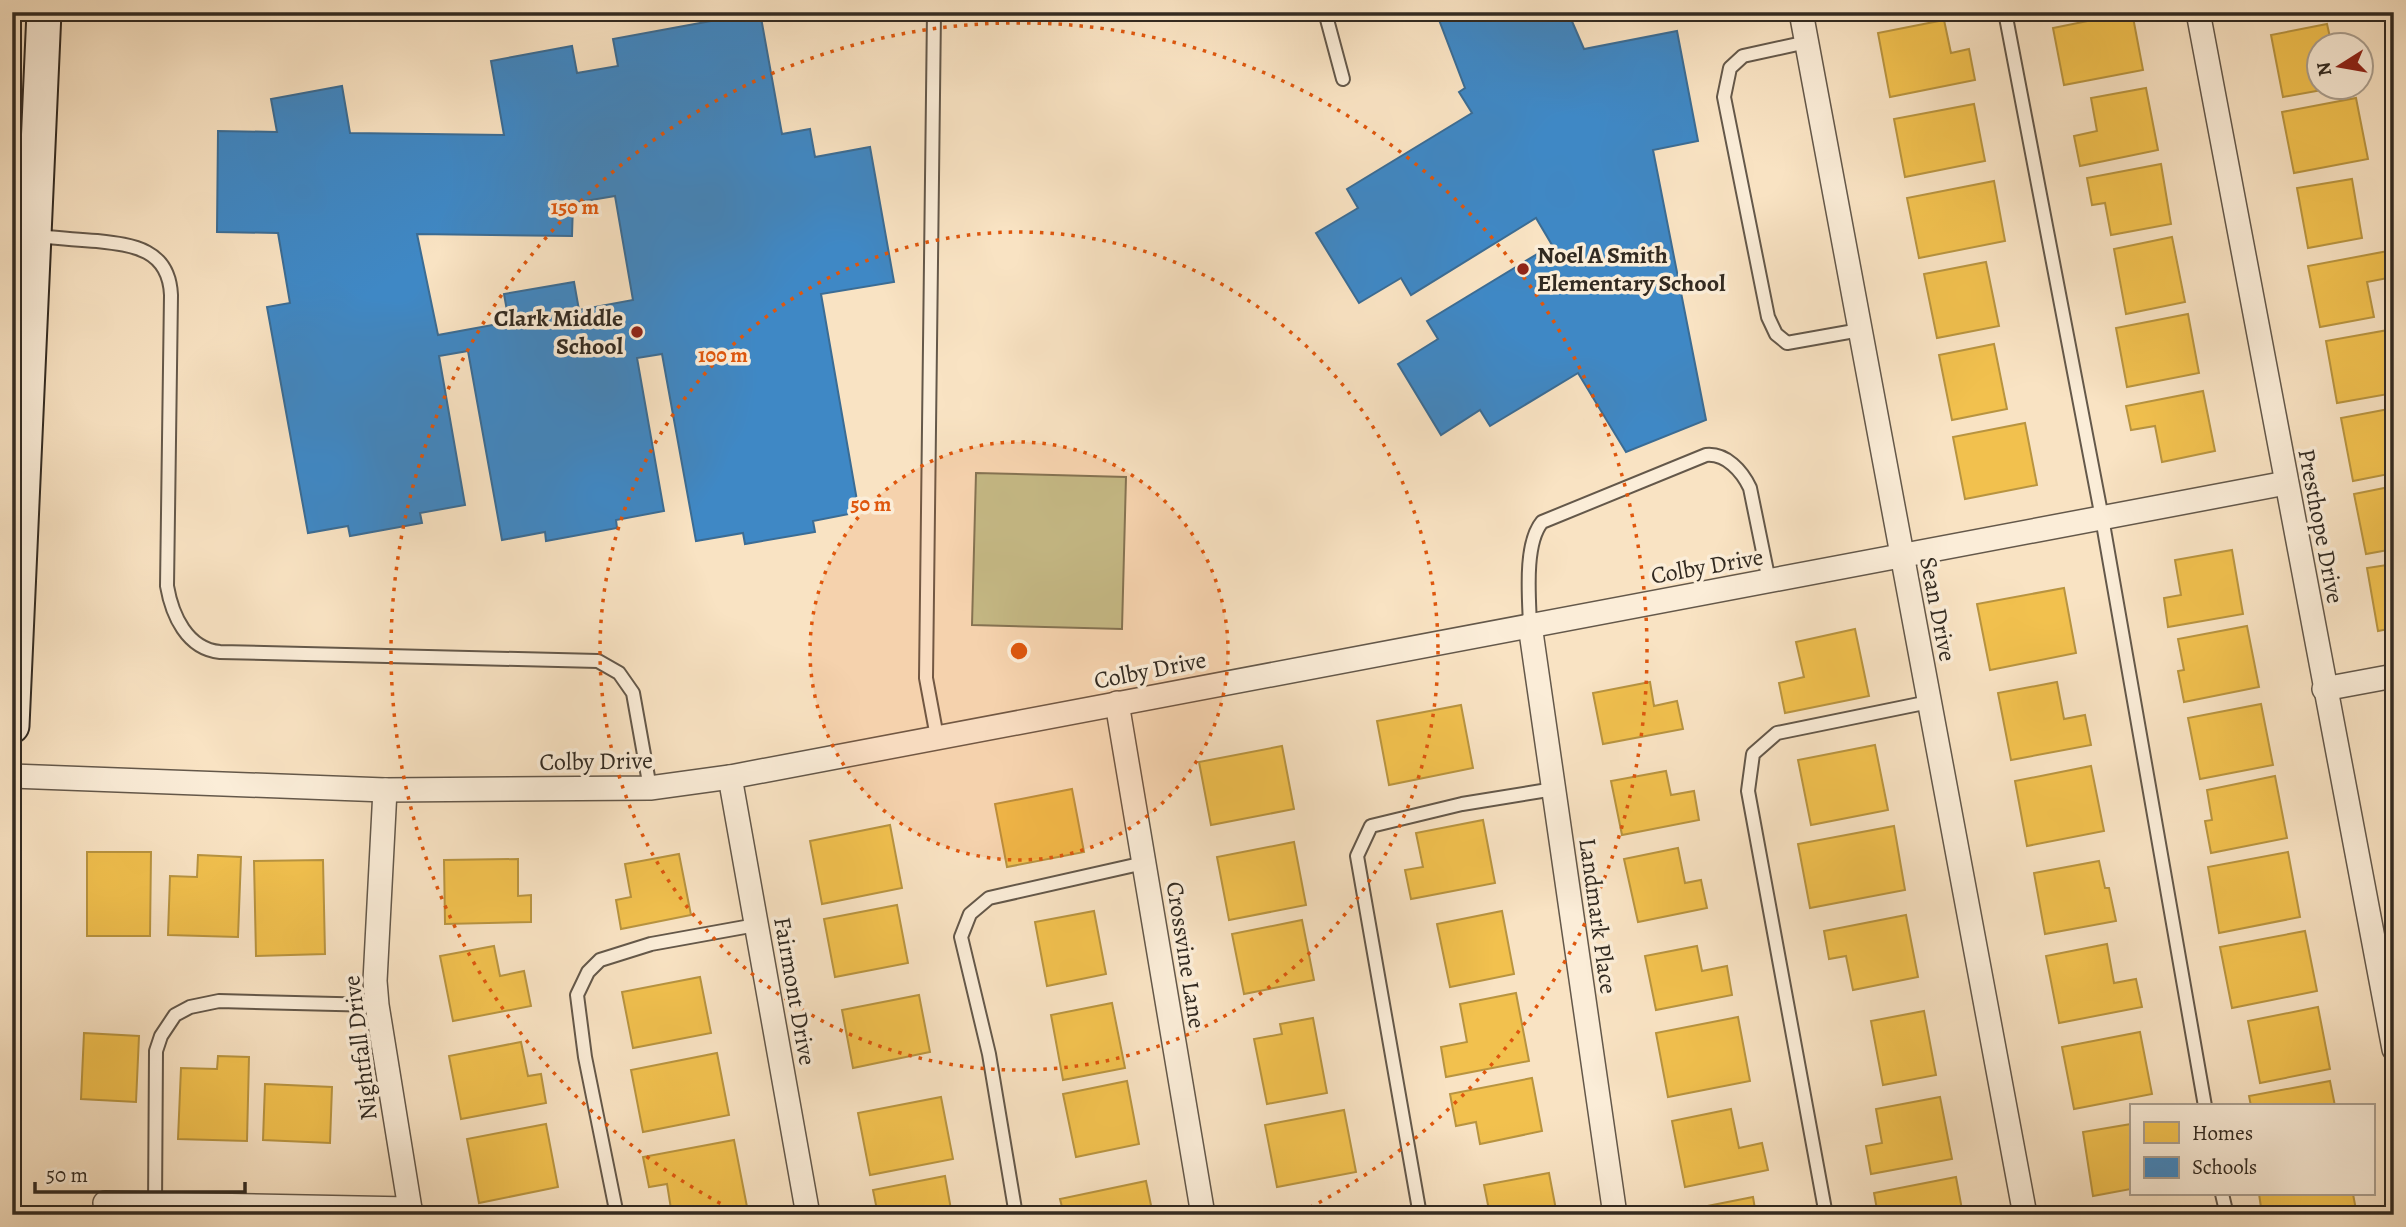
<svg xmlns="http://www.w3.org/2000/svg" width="2406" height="1227" font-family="Alegreya,serif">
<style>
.green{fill:#c0c392;stroke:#79765a;stroke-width:2}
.homes{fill:#f2c14e;stroke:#b89440;stroke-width:2}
.schools{fill:#3f88c5;stroke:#3b6c94;stroke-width:2;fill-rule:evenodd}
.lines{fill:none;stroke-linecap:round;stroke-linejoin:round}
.lane-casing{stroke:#64584a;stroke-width:16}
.street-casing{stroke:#64584a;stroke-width:26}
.secondary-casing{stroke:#322a21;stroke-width:37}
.lane{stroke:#fbedd8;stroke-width:12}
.street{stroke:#fbedd8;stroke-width:23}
.secondary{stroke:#fbedd8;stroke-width:33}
.ring{fill:none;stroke:#df570d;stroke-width:3.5;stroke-dasharray:3.5 7}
.poi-dot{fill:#8f2418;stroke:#fbedd8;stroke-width:2.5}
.labels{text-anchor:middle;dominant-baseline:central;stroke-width:7;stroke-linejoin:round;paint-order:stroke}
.poi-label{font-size:24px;font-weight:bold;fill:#322a21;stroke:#fbedd8;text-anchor:start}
.street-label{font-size:24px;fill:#322a21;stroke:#fbedd8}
.centre{fill:#df570d;stroke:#fbedd8;stroke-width:3.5}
.ring-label{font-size:21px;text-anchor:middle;font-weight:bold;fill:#df570d;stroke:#fbedd8;stroke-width:7;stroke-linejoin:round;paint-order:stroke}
</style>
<rect width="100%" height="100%" fill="#f9e3c3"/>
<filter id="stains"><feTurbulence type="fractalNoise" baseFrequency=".00286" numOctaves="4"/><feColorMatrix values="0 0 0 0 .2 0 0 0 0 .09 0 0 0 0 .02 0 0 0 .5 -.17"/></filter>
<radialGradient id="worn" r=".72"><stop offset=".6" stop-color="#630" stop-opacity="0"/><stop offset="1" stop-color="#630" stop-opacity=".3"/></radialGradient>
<polygon class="green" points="976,473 1126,477 1122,629 972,625"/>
<g class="homes">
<polygon points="2132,12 2143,70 2064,85 2053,28"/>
<polygon points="2264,12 2302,12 2265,19"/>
<polygon points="1944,20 1951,53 1969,49 1975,80 1890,97 1878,33"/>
<polygon points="2327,24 2332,46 2318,46 2318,88 2333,88 2283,97 2271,35"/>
<polygon points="2146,88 2158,150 2080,166 2074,136 2097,131 2091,98"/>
<polygon points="2356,98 2368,159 2294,173 2282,112"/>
<polygon points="1974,104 1985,161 1905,177 1894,119"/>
<polygon points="2161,164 2171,224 2111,235 2105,203 2092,205 2087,178"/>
<polygon points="2352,179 2362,238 2308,248 2297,188"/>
<polygon points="1994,181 2005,241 1919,258 1907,198"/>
<polygon points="2172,237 2185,302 2126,314 2114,249"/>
<polygon points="2388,251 2393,277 2367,282 2374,317 2320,327 2308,266"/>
<polygon points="1986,262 1999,326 1937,338 1924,274"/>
<polygon points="2188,314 2199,373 2127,387 2116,328"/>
<polygon points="2388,330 2394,362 2394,393 2337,403 2326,341"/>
<polygon points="1994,344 2007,409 1952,420 1939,355"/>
<polygon points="2203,391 2215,451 2162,462 2155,426 2131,430 2126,406"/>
<polygon points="2394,408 2394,473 2353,481 2341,418"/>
<polygon points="2025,423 2037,485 1965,499 1953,437"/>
<polygon points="2394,486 2394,549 2366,554 2354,494"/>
<polygon points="2232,550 2243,614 2168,627 2164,598 2181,595 2175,560"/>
<polygon points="2394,564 2394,628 2378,631 2367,568"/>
<polygon points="2064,588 2076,653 1990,670 1977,604"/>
<polygon points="2247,626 2259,687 2184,702 2178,671 2184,670 2178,639"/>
<polygon points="1855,629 1869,696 1785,713 1779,683 1804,677 1796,642"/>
<polygon points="1650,682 1654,706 1677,701 1683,729 1603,744 1593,693"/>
<polygon points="2057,682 2064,719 2085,715 2091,745 2011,760 1998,693"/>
<polygon points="2261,704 2273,765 2200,779 2188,718"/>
<polygon points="1461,705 1473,768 1389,785 1377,721"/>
<polygon points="1875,745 1888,810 1811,825 1798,760"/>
<polygon points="1282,746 1294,809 1211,825 1199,762"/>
<polygon points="2091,766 2104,831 2027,846 2015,781"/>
<polygon points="1666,771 1671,795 1694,791 1699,820 1622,835 1611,781"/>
<polygon points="2275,776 2287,838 2211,853 2205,821 2212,820 2207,790"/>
<polygon points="1072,789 1084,852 1007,867 995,804"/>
<polygon points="1483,820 1495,883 1411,899 1405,870 1423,867 1416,833"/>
<polygon points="890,825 902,888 822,904 810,841"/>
<polygon points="1894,826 1905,890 1810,908 1798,844"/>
<polygon points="1294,842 1306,905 1229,920 1217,857"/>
<polygon points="1678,848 1685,883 1701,880 1707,908 1638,922 1624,859"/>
<polygon points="87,852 151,852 150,936 87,936"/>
<polygon points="2288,852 2300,917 2219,933 2208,867"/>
<polygon points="679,854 691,915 621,929 616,900 631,897 625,864"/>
<polygon points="198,855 241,857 238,937 168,935 170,876 197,877"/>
<polygon points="518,859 518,896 531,895 531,922 445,924 444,860"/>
<polygon points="323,860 325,954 256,956 254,861"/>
<polygon points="2099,861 2105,888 2109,888 2116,921 2045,934 2034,873"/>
<polygon points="897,905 908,963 835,977 824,919"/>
<polygon points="1094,911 1106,974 1047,986 1035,922"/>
<polygon points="1502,911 1514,974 1450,987 1437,924"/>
<polygon points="1906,915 1918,977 1853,990 1846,956 1829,959 1824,931"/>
<polygon points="1302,920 1314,980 1244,994 1232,934"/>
<polygon points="2305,931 2317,991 2232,1008 2220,947"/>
<polygon points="2107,944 2114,983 2136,979 2142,1007 2059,1023 2046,956"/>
<polygon points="494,946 500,976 524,971 531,1006 453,1021 440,956"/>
<polygon points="1697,946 1702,971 1727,966 1732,995 1656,1010 1645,956"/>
<polygon points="700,977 711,1033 633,1048 622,992"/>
<polygon points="1516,993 1529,1061 1446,1077 1441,1047 1467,1042 1460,1004"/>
<polygon points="919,995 930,1052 853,1068 842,1010"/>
<polygon points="1112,1003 1125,1068 1063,1080 1051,1015"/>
<polygon points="2318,1007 2330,1069 2260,1083 2248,1021"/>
<polygon points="1924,1011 1936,1075 1883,1085 1871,1021"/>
<polygon points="1738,1017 1750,1081 1668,1097 1656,1033"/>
<polygon points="1313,1018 1327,1093 1267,1104 1254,1039 1282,1034 1280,1024"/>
<polygon points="2140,1032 2152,1094 2074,1109 2062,1047"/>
<polygon points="84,1033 139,1036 136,1102 81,1099"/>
<polygon points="521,1042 528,1076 541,1074 546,1103 461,1119 449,1056"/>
<polygon points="717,1053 729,1115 643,1132 631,1070"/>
<polygon points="218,1056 249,1057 247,1141 178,1139 181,1068 217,1069"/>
<polygon points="1532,1078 1542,1131 1480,1144 1476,1122 1456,1126 1450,1094"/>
<polygon points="1127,1081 1139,1144 1076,1157 1063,1094"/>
<polygon points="2330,1081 2335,1106 2251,1106 2249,1096"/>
<polygon points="265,1084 332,1087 330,1143 263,1140"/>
<polygon points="941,1097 953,1159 870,1175 858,1113"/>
<polygon points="1940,1097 1952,1159 1871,1174 1866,1146 1882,1143 1876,1109"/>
<polygon points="1731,1109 1739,1148 1762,1143 1768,1170 1685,1187 1672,1121"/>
<polygon points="1344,1110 1356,1172 1277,1187 1265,1125"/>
<polygon points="546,1124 558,1187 479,1203 467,1139"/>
<polygon points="2131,1124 2131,1189 2093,1196 2083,1132"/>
<polygon points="734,1140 748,1212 732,1215 672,1215 667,1184 649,1187 643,1157"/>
<polygon points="1549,1173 1557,1215 1490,1215 1484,1185"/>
<polygon points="945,1176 952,1215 878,1215 873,1190"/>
<polygon points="1956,1177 1963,1215 1878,1215 1874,1193"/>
<polygon points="1146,1181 1153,1215 1064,1215 1060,1199"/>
<polygon points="2259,1194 2353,1194 2357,1215 2297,1215 2295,1208 2262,1214"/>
<polygon points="1753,1197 1756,1215 1688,1215 1687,1210"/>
<polygon points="571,1207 573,1215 533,1215"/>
<polygon points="2156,1208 2158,1215 2124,1215"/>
</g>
<g class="schools">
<path d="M760,12L782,134L810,129L815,157L870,147L894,282L821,294L859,512L813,521L815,532L745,544L743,533L696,541L662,354L637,358L664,511L616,520L617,528L546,541L545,532L502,540L468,351L439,356L465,505L420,513L422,523L350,536L348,526L308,533L267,307L290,303L278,233L217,232L218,131L277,132L271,99L342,86L350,133L504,135L491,61L572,46L577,73L618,66L613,39ZM615,196L633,300L579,310L574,282L504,294L509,322L438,335L417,234L572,236L573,203Z"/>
<polygon points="1436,12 1568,12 1584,49 1677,31 1698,141 1653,150 1706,420 1626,452 1578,373 1490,426 1480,410 1441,435 1398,364 1438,339 1427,321 1552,245 1536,218 1411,295 1401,278 1359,303 1316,233 1358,208 1347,189 1472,113 1459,92 1465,88"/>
</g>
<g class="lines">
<g class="lane-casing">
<g id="lane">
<polyline points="934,12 926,678 937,737"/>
<polyline points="1325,12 1343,79"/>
<polyline points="2005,12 2102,518 2205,1106"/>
<polyline points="1807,42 1743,56 1730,68 1724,97 1768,317 1776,334 1787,343 1860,330"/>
<path d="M37,236C57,238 77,240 97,241C133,245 169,249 171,295L167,586C172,615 187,649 220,652L598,661L619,673L633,693L650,788"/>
<path d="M1530,625C1529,597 1524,544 1542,522L1706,455C1726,453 1742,471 1750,488L1769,581"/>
<polyline points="2222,1194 2227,1215"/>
<polyline points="155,1207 156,1051 161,1036 175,1015 190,1007 219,1001 377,1005"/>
<polyline points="617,1215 585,1057 577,995 588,972 600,960 651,944 756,925"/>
<polyline points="1016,1215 989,1054 961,937 970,914 989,898 1144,863"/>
<polyline points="1420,1215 1357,856 1371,826 1462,804 1554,789"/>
<polyline points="1826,1215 1748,791 1753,754 1777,733 1929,702"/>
</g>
</g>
<g class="street-casing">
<g id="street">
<polyline points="1801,12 2025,1215"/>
<polyline points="2198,12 2394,1049"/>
<polyline points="1530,625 1615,1215"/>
<polyline points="2324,689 2394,676"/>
<polyline points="1117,703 1203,1215"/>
<polyline points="12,776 385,790 650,788 730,777 2286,483"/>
<polyline points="730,777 808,1215"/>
<polyline points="385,790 375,981 377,1005 411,1215"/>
<polyline points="105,1203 410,1209"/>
</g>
</g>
<g class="secondary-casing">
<polyline id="secondary" points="12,726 44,12"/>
</g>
<use href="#lane" class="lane"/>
<use href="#street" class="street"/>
<use href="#secondary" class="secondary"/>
</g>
<circle cx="1019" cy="651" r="209" fill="#df570d" fill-opacity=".12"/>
<g class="ring">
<circle cx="1019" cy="651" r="209"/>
<circle cx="1019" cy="651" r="419"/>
<path d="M739 1213A628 628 0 1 1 1299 1213"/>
</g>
<g class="poi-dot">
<circle cx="1523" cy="269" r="7"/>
<circle cx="637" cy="332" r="7"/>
</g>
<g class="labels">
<g class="poi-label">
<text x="1537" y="255">Noel A Smith<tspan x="1537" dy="28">Elementary School</tspan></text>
<text x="623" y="318" text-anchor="end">Clark Middle<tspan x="623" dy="28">School</tspan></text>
</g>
<g class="street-label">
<text transform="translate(2321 526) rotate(79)">Presthope Drive</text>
<text transform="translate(1707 566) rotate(-10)">Colby Drive</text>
<text transform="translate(1938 609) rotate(79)">Sean Drive</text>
<text transform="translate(1150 670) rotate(-11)">Colby Drive</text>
<text transform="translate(596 761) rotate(-1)">Colby Drive</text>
<text transform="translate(1598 916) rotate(82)">Landmark Place</text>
<text transform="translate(1186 955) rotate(81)">Crossvine Lane</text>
<text transform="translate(795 991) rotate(80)">Fairmont Drive</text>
<text transform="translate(360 1048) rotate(-97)">Nightfall Drive</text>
</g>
</g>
<circle cx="1019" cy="651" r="10" class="centre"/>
<g class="ring-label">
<text x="575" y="214">150 m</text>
<text x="723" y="362">100 m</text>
<text x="871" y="511">50 m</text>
</g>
<rect width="2406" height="1227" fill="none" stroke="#f9e3c3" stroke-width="42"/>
<rect x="14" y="14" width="2378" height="1199" fill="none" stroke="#322a21" stroke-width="3.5"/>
<rect x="21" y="21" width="2364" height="1185" fill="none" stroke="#322a21" stroke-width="2"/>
<rect x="2130" y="1104" width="245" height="91" fill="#fbedd8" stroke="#ab9f8f" stroke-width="2"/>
<rect x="2144" y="1122" width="35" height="21" fill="#f2c14e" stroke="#ab9f8f" stroke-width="2"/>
<text x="2192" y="1140" font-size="21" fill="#322a21">Homes</text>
<rect x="2144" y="1157" width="35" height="21" fill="#3f88c5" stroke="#ab9f8f" stroke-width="2"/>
<text x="2192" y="1174" font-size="21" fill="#322a21">Schools</text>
<g transform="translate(2340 66) rotate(259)"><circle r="33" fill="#fbedd8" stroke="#ab9f8f" stroke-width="2"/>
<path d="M0-5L12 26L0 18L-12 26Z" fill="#8f2418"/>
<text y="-10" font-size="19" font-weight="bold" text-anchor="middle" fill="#322a21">N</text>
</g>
<path d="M35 1182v10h210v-10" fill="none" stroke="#322a21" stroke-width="3.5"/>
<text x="46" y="1182" font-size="21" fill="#322a21" stroke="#fbedd8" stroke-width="5" paint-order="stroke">50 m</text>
<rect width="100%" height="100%" filter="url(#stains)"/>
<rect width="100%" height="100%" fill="url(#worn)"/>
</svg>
